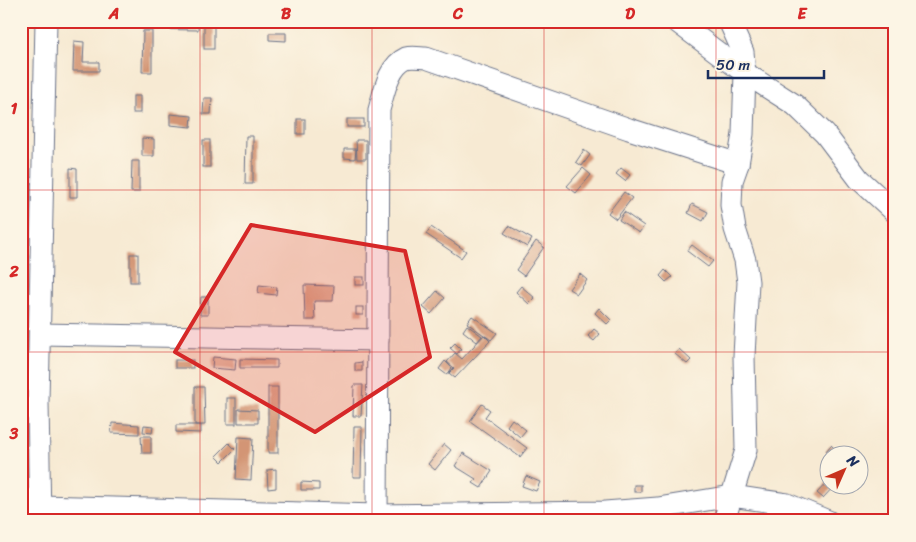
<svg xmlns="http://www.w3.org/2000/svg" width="916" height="542" font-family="Sriracha,sans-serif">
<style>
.building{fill:#d39575}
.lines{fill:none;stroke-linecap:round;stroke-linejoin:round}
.minor-casing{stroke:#687087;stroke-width:23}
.minor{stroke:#fff;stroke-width:21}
.marked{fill:#d62828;fill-opacity:0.2;stroke:#d62828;stroke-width:4;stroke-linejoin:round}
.grid{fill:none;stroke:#d62828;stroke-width:1;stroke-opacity:0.55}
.neatline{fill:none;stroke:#d62828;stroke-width:2}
.grid-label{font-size:16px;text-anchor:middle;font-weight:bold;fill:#d62828}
</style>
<rect width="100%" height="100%" fill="#fcf5e5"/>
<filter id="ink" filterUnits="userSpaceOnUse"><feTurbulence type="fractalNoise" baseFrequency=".02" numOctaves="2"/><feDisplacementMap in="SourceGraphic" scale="10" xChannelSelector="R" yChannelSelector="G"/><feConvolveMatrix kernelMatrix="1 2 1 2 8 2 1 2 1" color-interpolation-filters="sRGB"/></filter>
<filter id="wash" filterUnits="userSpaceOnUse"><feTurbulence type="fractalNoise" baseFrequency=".0096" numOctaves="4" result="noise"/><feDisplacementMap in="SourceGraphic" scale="20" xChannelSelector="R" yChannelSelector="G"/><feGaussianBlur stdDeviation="1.12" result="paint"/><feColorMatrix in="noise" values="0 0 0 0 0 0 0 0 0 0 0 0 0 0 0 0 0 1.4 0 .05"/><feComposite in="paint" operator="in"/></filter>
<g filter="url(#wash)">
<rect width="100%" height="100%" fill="#f7ead3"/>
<g id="blocks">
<g class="building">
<polygon points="143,21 198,23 198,30 143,29"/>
<rect x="204" y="21" width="10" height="28"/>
<polygon points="143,31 152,31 152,72 142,72"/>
<polygon points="269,33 286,33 286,41 269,40"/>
<polygon points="74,41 84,42 83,62 99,62 99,71 73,71"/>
<rect x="133" y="96" width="7" height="17"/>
<polygon points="204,98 212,98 211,114 203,114"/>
<polygon points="170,114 192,116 191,127 170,125"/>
<rect x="297" y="119" width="8" height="15"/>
<rect x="347" y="119" width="17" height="8"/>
<polygon points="246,136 253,136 253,184 245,184"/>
<polygon points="142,138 154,139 154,156 142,156"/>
<rect x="203" y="140" width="7" height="27"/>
<polygon points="356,140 366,140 366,159 357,159"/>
<polygon points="344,149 356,149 355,159 344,158"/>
<polygon points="584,150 590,155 582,166 576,162"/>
<polygon points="132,161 139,161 139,192 131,192"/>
<polygon points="70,168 77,169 77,197 70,197"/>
<polygon points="583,168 591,175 576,193 567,186"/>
<polygon points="621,168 630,175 625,181 616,174"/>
<polygon points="624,192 632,198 616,219 608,213"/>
<polygon points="692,204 708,212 703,221 688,213"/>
<polygon points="624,212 644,226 639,233 619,220"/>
<polygon points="509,226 532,239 527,247 504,233"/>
<polygon points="431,227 466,251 461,258 426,234"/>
<polygon points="536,241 544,247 524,276 516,270"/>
<polygon points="692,245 713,261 708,267 687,251"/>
<rect x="130" y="254" width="8" height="28"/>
<polygon points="665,270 672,277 666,282 660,276"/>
<polygon points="580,274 587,280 577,294 569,289"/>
<rect x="355" y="277" width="9" height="8"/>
<polygon points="259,285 277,287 276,295 258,293"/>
<polygon points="304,285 334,286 333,301 314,301 315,320 305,320"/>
<polygon points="521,286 535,298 529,304 516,292"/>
<polygon points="437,291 445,298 431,314 423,307"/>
<polygon points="201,297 208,297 208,315 200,315"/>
<rect x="356" y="307" width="7" height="8"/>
<polygon points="599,308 611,320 607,324 595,313"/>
<polygon points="472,316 497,333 491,340 467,323"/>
<polygon points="467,325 482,336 477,342 463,331"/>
<polygon points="594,329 600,334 594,341 588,336"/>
<polygon points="484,335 490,341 455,378 449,373 454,368 447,362 455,353 462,359"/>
<polygon points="455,343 461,349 457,354 450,348"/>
<polygon points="679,349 691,360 687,364 675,354"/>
<polygon points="213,357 236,359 235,370 212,368"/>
<polygon points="240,359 277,360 277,368 240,368"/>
<rect x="175" y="360" width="18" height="8"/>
<polygon points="445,361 452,368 447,375 439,369"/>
<polygon points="362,362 362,371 355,371 355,363"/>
<polygon points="354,385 363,385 361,416 353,416"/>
<polygon points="195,387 204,387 205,425 195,425"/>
<rect x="268" y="387" width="10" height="66"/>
<rect x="227" y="398" width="9" height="26"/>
<polygon points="482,404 490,410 485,417 527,448 520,457 470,421"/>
<polygon points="238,409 258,410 258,423 238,423"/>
<polygon points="512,419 526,430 520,437 507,426"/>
<polygon points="112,423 139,425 139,434 111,433"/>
<polygon points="144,425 153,426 152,433 143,432"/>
<polygon points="176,425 201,425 201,433 176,432"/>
<polygon points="354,427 362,427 361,477 353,477"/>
<polygon points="141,436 151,436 151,453 142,453"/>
<polygon points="238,437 253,438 251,480 236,479"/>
<polygon points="229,443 235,449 222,462 216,456"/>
<polygon points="444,444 451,450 435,470 428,464"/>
<polygon points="831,445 837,451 834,454 829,454 826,451"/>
<polygon points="463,453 492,471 481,488 473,483 476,479 455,466"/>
<polygon points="276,469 276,488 268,489 267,470"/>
<polygon points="526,476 540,482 536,491 522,486"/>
<polygon points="828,481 828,484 836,484 823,498 817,493"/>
<polygon points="301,482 319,483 319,490 301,490"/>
<rect x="634" y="485" width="7" height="7"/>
</g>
</g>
</g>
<g filter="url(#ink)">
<use href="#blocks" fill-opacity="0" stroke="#687087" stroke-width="1"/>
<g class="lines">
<g class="minor-casing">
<g id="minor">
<polyline points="676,21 745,73 795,105 825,134 859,179 895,212"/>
<polyline points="40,334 378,340"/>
<polyline points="40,506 377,515 605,512 658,508 732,496 787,504 828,521"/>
<polyline points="40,521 38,402 46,21"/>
<path d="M377,521L379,110C384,93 388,66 406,58C412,56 421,58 426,58L629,129L738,164"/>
<polyline points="724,521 746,450 744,356 748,282 745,260 735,229 731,205 732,181 738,164 743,134 745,73 743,52 729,21"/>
</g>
</g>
<use href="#minor" class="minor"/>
</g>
</g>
<path class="marked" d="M251,225L405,251L430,357L315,432L175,352Z"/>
<path class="grid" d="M200,21V521M372,21V521M544,21V521M716,21V521M21,190H895M21,352H895"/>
<rect width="916" height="542" fill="none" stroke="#fcf5e5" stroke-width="55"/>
<g transform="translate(844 470) rotate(45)"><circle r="24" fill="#fcf5e5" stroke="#a2a6af"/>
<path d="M0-4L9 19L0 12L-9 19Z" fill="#c8321e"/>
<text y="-8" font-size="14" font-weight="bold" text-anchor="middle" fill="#1b2f5e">N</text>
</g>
<path d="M708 70v8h116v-8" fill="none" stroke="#1b2f5e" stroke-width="2.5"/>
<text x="716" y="70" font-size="15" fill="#1b2f5e" stroke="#fcf5e5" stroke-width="4" paint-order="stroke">50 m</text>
<rect x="28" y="28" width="860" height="486" class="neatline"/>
<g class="grid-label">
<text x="114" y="19">A</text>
<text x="286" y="19">B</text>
<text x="458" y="19">C</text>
<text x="630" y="19">D</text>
<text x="802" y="19">E</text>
<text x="14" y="114">1</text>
<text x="14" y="277">2</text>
<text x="14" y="439">3</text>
</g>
</svg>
